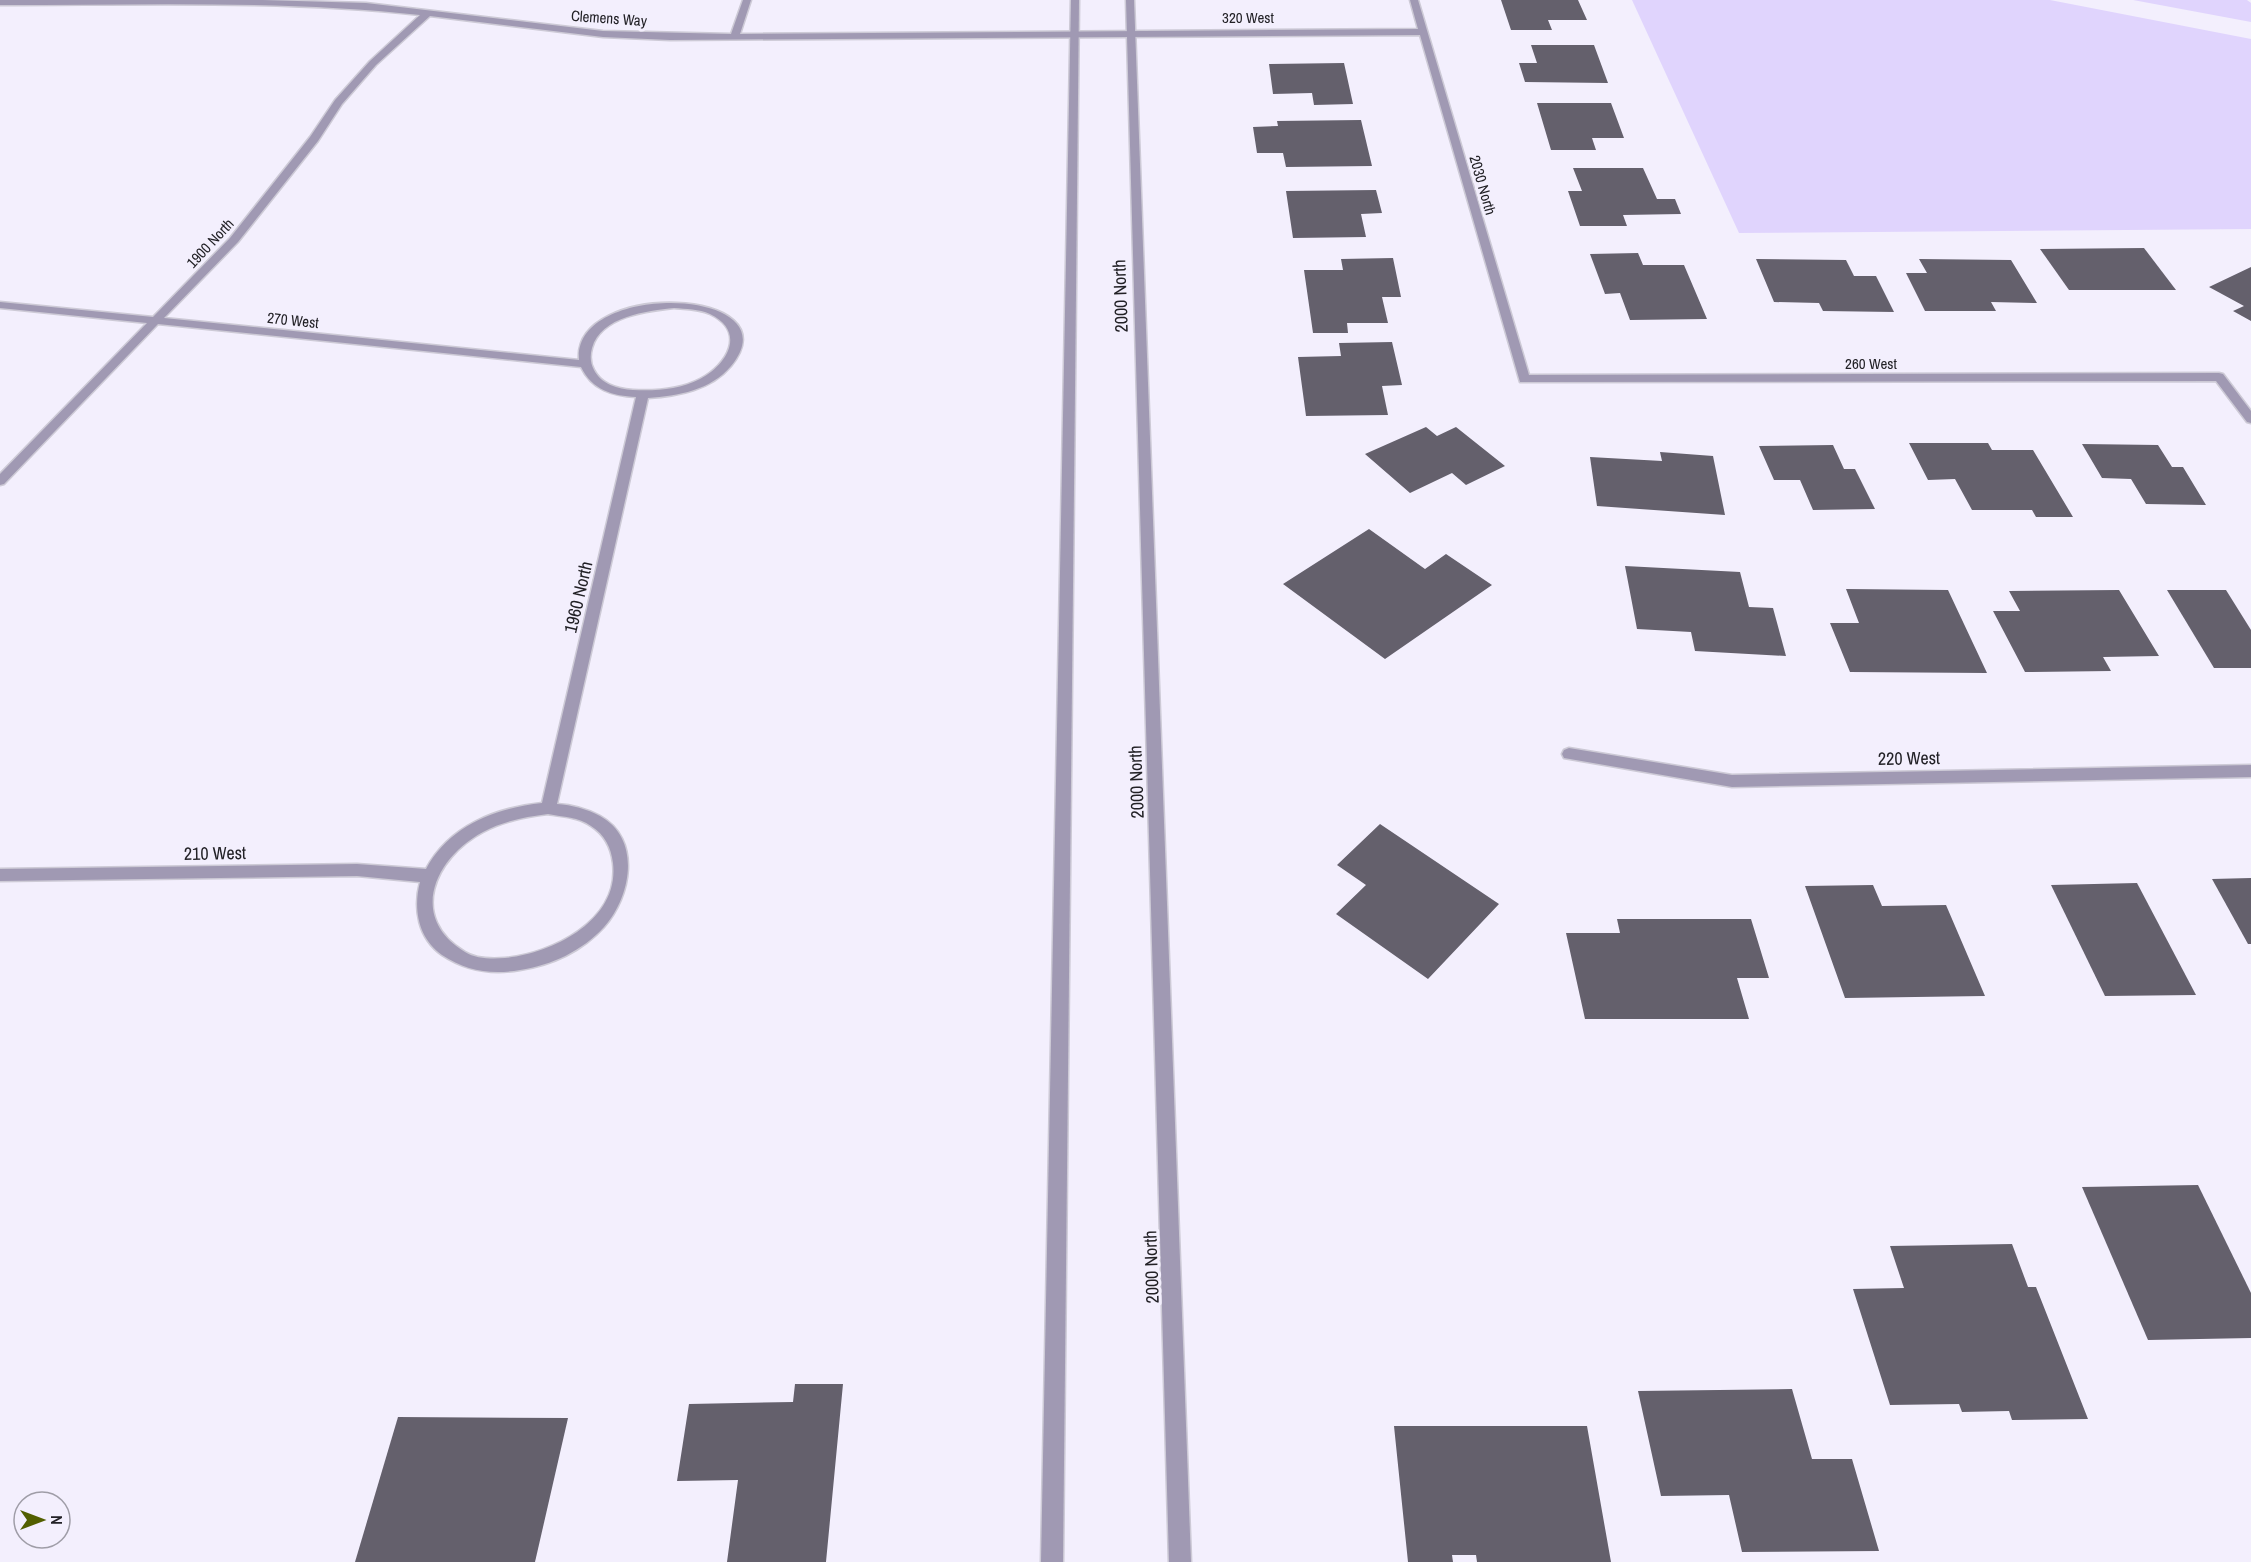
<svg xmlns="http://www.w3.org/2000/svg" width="2251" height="1562" font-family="'Archivo Narrow',sans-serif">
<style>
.green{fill:#e0d4fd}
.building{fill:#64606c}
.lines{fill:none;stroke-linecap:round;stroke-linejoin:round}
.minor-casing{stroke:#cdcad6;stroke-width:3}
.tertiary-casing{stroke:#cdcad6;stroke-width:3}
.minor{fill:#a099b3;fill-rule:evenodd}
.tertiary{fill:#a099b3;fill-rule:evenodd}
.labels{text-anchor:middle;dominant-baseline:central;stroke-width:6;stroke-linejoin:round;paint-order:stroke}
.far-street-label{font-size:15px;fill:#222126;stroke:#f3effd}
.street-label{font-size:18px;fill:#222126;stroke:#f3effd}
</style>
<rect width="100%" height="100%" fill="#f3effd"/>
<g class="green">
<polygon points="1632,0 2050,0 2251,39 2251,229 1739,233"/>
<polygon points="2133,0 2247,0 2251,3 2251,22"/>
</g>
<g class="building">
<polygon points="1501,0 1578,0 1587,20 1548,20 1552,30 1511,30"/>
<polygon points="1531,45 1594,45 1608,83 1525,82 1519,63 1537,63"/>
<polygon points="1344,63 1353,104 1314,105 1312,93 1273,94 1269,64"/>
<polygon points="1537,103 1611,103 1624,138 1592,138 1596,150 1551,150"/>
<polygon points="1361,120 1372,166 1286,167 1283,153 1257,153 1253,127 1278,126 1277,121"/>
<polygon points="1573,168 1643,168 1657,199 1675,199 1681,214 1623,215 1627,226 1580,226 1568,191 1582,191"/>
<polygon points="1376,190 1382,213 1361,214 1366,237 1293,238 1286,191"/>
<polygon points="2144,248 2176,290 2069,290 2040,249"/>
<polygon points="1638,253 1643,265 1684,265 1707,319 1630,320 1620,293 1605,294 1590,254"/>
<polygon points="1393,258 1401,297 1382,297 1388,323 1347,323 1348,333 1313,333 1304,270 1343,270 1341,259"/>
<polygon points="1756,259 1846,260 1854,276 1876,276 1894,312 1823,311 1819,303 1774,302"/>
<polygon points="1919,259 2011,260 2037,303 1991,302 1996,311 1925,311 1906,273 1927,273"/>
<polygon points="2251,267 2251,321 2233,311 2244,306 2209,287"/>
<polygon points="1392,342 1402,385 1382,386 1388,415 1306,416 1298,357 1341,356 1339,343"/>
<polygon points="1426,427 1437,436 1456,427 1505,466 1466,485 1452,473 1410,493 1365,454"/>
<polygon points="1909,443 1988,443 1992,450 2033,450 2073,517 2036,517 2032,510 1972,510 1955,479 1928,480"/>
<polygon points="2082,444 2158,445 2172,467 2183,467 2206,505 2146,504 2131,479 2102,478"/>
<polygon points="1833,445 1844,469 1855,469 1875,509 1813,510 1800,480 1774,480 1759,446"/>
<polygon points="1660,452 1713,456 1725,515 1597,506 1590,457 1662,461"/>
<polygon points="1369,529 1425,569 1446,554 1492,585 1385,659 1283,584"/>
<polygon points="1625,566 1740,572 1749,607 1773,608 1786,656 1695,651 1691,632 1637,629"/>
<polygon points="1846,589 1948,590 1987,673 1850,672 1830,623 1859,623"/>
<polygon points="2119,590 2159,656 2103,657 2111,671 2025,672 1993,611 2020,611 2009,591"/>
<polygon points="2167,590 2226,590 2251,630 2251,668 2214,668"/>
<polygon points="1380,824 1499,904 1428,979 1336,914 1366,885 1337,865"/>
<polygon points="2251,878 2251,944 2248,944 2212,879"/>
<polygon points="2137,883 2196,995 2105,996 2051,885"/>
<polygon points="1873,885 1882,906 1946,905 1985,996 1845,998 1805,886"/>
<polygon points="1617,919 1751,919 1769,978 1737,978 1749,1019 1585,1019 1566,933 1620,933"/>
<polygon points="2198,1185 2251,1293 2251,1338 2148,1340 2082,1187"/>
<polygon points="2012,1244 2028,1287 2036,1287 2088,1419 2012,1420 2009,1411 1962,1412 1959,1404 1890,1405 1853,1289 1904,1288 1890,1246"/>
<polygon points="795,1384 843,1384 826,1562 727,1562 738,1480 677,1481 689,1404 793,1402"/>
<polygon points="1792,1389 1812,1459 1852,1459 1879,1551 1742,1552 1729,1495 1661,1496 1638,1391"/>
<polygon points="398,1417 568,1418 535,1562 355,1562"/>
<polygon points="1394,1426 1587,1426 1611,1562 1477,1562 1476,1555 1452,1555 1453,1562 1408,1562"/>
</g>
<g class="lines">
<g class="minor-casing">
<g id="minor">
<path d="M0,0H263L366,3L603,31L731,34L743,0H751L740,34L1418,29L1410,0H1418L1529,375L2219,373L2223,374L2251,411V423L2247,422L2216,381L1520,382L1420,35L670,40L603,37L430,16L376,65L342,104L318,141L238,242L164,318L579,360C572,279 796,287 731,366C711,390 678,396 648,398L557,804C572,805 587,809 600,816C642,839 631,897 604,927C582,951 552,965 520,970C491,975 466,971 442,955C418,938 413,909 420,882L357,876L0,881V869L357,864L426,869C449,826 495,808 542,803L636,397C613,396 592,390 581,367L158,324L4,484L0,485V474L147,323L0,308V302L153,317L230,238L310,137L335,100L370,61L420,15C281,0 140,5 0,5ZM674,308C686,309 699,309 710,314C747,332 727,365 700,379C679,390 655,391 633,390C618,389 601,384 594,370C590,363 590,355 592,348C601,316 647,311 674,308ZM548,814C563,817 579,817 591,826C605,835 611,847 613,863C620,921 551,954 505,958C492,959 476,959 465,952C408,918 434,858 483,832C503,821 525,817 548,814Z"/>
<polygon points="1569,748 1732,775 2251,765 2251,777 1732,787 1564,758 1562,754 1564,750"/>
</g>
</g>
<g class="tertiary-casing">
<g id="tertiary">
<polygon points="1071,0 1079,0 1063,1562 1041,1562"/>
<polygon points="1126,0 1134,0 1191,1562 1169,1562"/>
</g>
</g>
<use href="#minor" class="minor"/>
<use href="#tertiary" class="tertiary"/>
</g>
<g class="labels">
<g class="far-street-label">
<text x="1248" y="17">320 West</text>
<text transform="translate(609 18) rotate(4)">Clemens Way</text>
<text transform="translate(1483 185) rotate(74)">2030 North</text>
<text transform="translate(210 243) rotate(-47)">1900 North</text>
<text transform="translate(293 320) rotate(6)">270 West</text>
<text x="1871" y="363">260 West</text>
</g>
<g class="street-label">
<text transform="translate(1120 296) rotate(-92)">2000 North</text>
<text transform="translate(578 597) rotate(-77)">1960 North</text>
<text transform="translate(1909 758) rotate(-1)">220 West</text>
<text transform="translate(1136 782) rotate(-92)">2000 North</text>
<text transform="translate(215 853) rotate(-1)">210 West</text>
<text transform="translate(1151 1267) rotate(-92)">2000 North</text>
</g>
</g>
<g transform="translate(42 1520) rotate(90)"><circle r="28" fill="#f3effd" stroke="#9f9da7" stroke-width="1.5"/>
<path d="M0-4.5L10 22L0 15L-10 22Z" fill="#525f00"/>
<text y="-9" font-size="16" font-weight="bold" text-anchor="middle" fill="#222126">N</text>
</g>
</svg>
